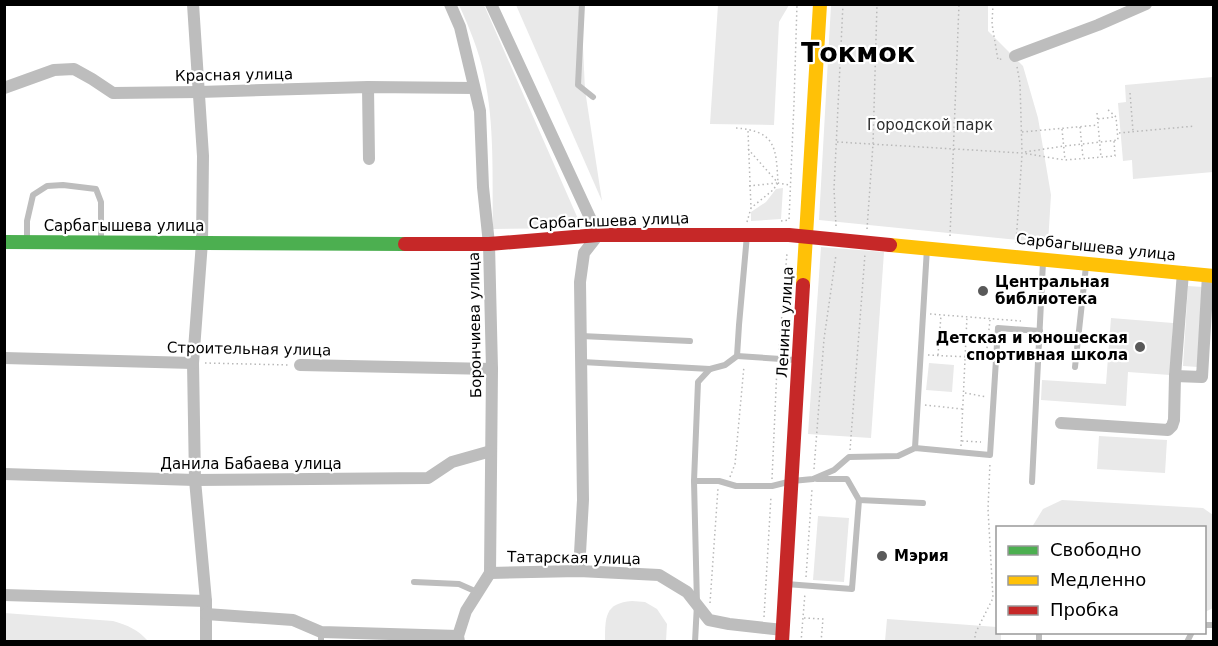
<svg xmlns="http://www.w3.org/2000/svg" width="1218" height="646" font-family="'DejaVu Sans',sans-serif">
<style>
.green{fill:#e9e9e9}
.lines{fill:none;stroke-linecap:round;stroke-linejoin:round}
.path{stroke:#b8b8b8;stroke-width:1.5;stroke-dasharray:1.5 3;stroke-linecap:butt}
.lane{stroke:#bdbdbd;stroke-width:6}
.street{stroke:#bdbdbd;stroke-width:12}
.fast{stroke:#4caf50;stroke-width:14}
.slow{stroke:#ffc107;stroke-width:14}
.jam{stroke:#c62828;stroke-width:14}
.poi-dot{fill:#595959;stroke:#fff;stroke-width:2}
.labels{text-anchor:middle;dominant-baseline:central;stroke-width:4.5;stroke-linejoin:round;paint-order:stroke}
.street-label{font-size:15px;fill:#000;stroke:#fff}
.park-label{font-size:15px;fill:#2e2e2e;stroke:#fff}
.poi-label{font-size:15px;font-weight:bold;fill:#000;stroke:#fff;text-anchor:start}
.town-label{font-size:27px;font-weight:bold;fill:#000;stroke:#fff}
</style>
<rect width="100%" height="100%" fill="#fff"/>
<g class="green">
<path d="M459,5H484L582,228L493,229C492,178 495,125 484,75C479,51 469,27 459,5Z"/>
<polygon points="516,5 581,5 585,90 602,201"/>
<polygon points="718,5 789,5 779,22 774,125 710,124"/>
<polygon points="831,5 988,5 988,31 1023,66 1038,118 1051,195 1048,243 819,220"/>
<polygon points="1213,77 1213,172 1133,179 1132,160 1123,161 1118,103 1126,102 1125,85"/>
<polygon points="783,188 781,219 751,221 751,212 766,202 776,189"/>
<polygon points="821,247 884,252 871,438 808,434"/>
<polygon points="1188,286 1203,287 1198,367 1183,366"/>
<polygon points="1111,318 1173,323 1170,375 1128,372 1126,406 1041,400 1042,380 1106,384"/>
<polygon points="929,363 954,365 952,392 926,390"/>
<polygon points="1099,436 1167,440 1165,473 1097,469"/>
<polygon points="1062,500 1203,508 1213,515 1213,608 1205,612 1204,528 1032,527 1043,509"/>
<polygon points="818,516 849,518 844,582 813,580"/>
<path d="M632,601L645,602L657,609L667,624L666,641H605C605,617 605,603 632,601Z"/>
<path d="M4,613L113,621C129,626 137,629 148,641H5Z"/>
<polygon points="887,619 997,627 998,632 1001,633 1001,641 885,641"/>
</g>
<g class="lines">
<g class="path">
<polyline points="993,4 992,24 998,60 1004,58"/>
<polyline points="1017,67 1020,83 1022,152"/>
<polyline points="1130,93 1133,131"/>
<polyline points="1097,113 1101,157"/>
<polyline points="1098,119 1114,117"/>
<polyline points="1080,127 1083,158"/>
<path d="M736,128C777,131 776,149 778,183L773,190L751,208"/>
<polyline points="1062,129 1065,160"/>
<polyline points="1022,132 1098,125"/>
<polyline points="1119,133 1195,126"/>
<polyline points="837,142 1022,153 1065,160 1115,156 1114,141"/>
<polyline points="748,149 778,183 790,185"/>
<polyline points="1025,152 1064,146 1118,140 1116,117 1106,108"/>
<polyline points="749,186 777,183"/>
<polyline points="781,221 789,220 794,103 797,4"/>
<polyline points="747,222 751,208 748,131"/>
<polyline points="836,226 834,189 843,4"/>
<polyline points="867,229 873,144 877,4"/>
<polyline points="950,236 959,4"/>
<polyline points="1016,243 1022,155"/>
<polyline points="930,314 1021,321"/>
<polyline points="779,350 787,253"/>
<polyline points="928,355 989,358"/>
<polyline points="938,355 941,315"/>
<polyline points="986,357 990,320"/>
<polyline points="205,363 290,365"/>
<polyline points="965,393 987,397"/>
<polyline points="925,405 962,409"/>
<polyline points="962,441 981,442"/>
<polyline points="961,446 967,316"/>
<polyline points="850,450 865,254"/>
<polyline points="814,469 824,339 836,255"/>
<polyline points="730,477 735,464 744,366"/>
<polyline points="772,479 777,367"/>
<polyline points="806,577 812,489"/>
<polyline points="710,603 718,488"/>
<polyline points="764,617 771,496"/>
<polyline points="804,618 823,619 821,642"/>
<polyline points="801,642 805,593"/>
<polyline points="975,642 975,634 993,598 988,509 990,462"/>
</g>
<g class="lane">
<polyline points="582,4 578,85 593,97"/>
<polyline points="27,242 27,221 33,195 47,186 63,185 96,189 101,202 101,241"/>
<polyline points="581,336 690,341"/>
<polyline points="737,356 796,360"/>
<polyline points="582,362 710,369"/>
<polyline points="1075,367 1086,266"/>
<polyline points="915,448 927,248"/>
<polyline points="817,479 847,479 859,500 923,503"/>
<polyline points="694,481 719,481 736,486 772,486 792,481 813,479 834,470 849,457 898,456 915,448 990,455 998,328 1040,331"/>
<polyline points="1032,482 1043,262"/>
<polyline points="414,582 459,584 477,592"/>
<polyline points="786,584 852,589 859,500"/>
<polyline points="1204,625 1214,625"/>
<polyline points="321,642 321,632"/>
<polyline points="695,642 697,604 694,481 698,382 710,369 725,365 737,356 739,325 747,235"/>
<polyline points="1039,642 1039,632"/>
<polyline points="1187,642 1192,632"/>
</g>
<g class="street">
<polyline points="193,4 203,156 202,242 193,363 195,480 206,601 206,642"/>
<polyline points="450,4 460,27 480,111 483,187 489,244 492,369 490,573 466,611 458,636 459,642"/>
<polyline points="491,4 598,235 584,253 580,282 583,500 579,571"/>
<polyline points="1015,56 1098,25 1146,4"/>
<polyline points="368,87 369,159"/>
<polyline points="4,88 54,70 74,69 92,79 113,93 199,92 368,87 474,88"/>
<polyline points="4,358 193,363"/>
<polyline points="300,365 492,369"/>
<polyline points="1175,376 1202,377 1208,275"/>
<polyline points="1061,423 1168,430 1172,426 1174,420 1175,376 1183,272"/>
<polyline points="4,474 195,480 428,478 452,462 491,451"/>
<polyline points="490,573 579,571 659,575 687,592 709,620 729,624 783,630"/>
<polyline points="4,595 206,601"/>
<polyline points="206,614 293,620 321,632 458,636"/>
</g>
<polyline class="fast" points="4,242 405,244"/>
<g class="slow">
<polyline points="890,245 1214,276"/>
<polyline points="803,285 820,4"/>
</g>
<g class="jam">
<polyline points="405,244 489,244 598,235 789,235 890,245"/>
<polyline points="782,642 803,285"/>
</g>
</g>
<g class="poi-dot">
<circle cx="983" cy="291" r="6"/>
<circle cx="1140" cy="347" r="6"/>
<circle cx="882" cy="556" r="6"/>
</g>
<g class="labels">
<g class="street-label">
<text transform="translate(234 75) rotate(-1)">Красная улица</text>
<text transform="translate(609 221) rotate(-2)">Сарбагышева улица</text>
<text x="124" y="226">Сарбагышева улица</text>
<text transform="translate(1096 247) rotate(6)">Сарбагышева улица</text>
<text transform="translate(785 322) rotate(-87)">Ленина улица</text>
<text transform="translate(475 325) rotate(-91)">Борончиева улица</text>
<text transform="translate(249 349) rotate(1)">Строительная улица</text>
<text x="251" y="464">Данила Бабаева улица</text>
<text transform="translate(574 558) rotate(1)">Татарская улица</text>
</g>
<g class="park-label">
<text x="930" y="125">Городской парк</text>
</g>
<g class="poi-label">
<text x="995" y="282">Центральная<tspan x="995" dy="17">библиотека</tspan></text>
<text x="1128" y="338" text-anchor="end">Детская и юношеская<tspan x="1128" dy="17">спортивная школа</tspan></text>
<text x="894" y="556">Мэрия</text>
</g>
<g class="town-label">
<text x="858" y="52">Токмок</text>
</g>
</g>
<rect width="1218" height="646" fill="none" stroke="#000000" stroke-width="12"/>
<rect x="996" y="526" width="210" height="108" fill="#ffffff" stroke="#999999" stroke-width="1.5"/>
<rect x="1008" y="546" width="30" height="9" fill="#4caf50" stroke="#999999" stroke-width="1.5"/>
<text x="1050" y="556" font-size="18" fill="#000000">Свободно</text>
<rect x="1008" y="576" width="30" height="9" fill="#ffc107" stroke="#999999" stroke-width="1.5"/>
<text x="1050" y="586" font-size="18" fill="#000000">Медленно</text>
<rect x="1008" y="606" width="30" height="9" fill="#c62828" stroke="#999999" stroke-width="1.5"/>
<text x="1050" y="616" font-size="18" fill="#000000">Пробка</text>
</svg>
